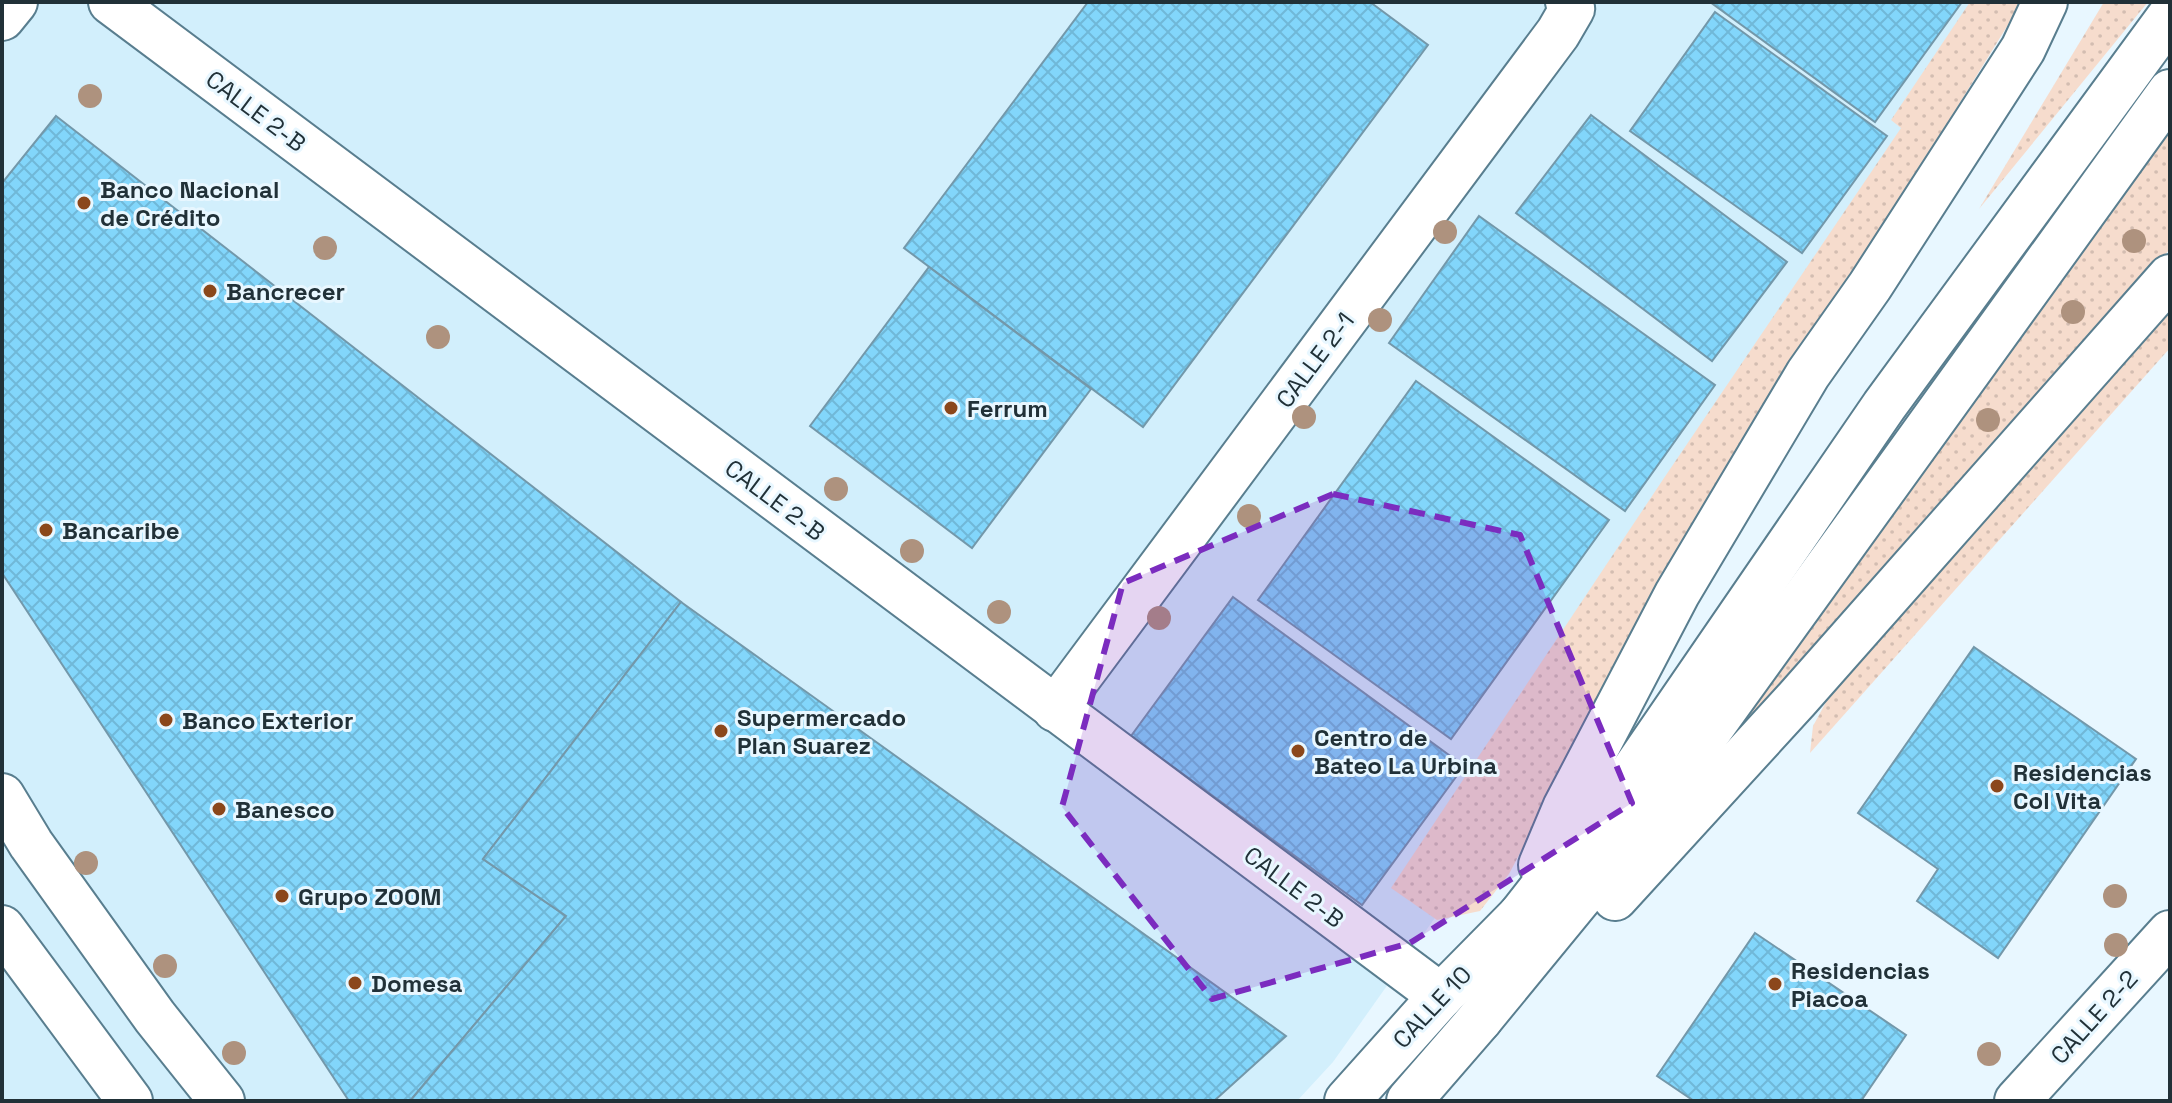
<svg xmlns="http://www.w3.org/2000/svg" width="2172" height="1103" font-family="'Space Grotesk',sans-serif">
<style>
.built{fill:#d2effc}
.grass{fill:url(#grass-dots)}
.building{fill:url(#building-cross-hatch);stroke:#7398aa;stroke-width:2}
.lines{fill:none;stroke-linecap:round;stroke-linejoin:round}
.minor-casing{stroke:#597e8f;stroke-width:48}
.major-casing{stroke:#597e8f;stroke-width:48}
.highway-casing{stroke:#597e8f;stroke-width:48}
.minor{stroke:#fff;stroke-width:44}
.major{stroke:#fff;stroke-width:44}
.highway{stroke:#fff;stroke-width:44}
.tree{fill:#ae927e}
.marked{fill:#7b2cbf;fill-opacity:0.2;stroke:#7b2cbf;stroke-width:6;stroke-dasharray:16 10;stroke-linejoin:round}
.poi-dot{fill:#8b471b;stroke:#e8f7ff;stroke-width:3}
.labels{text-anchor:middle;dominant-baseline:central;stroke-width:6;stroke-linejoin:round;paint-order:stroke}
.street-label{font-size:24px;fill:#213138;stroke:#e8f7ff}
.poi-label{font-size:24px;font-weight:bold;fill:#213138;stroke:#e8f7ff;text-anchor:start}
</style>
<defs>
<pattern id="grass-dots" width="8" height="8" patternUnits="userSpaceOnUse" patternTransform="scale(2)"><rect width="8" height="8" fill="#f6dccd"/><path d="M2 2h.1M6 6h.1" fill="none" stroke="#d3bdb1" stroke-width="1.8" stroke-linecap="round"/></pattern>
<pattern id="building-cross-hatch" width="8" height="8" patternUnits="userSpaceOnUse" patternTransform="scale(2)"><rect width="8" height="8" fill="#82d6fb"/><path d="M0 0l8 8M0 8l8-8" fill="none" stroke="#70b8d8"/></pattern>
</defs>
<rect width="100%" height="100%" fill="#e8f7ff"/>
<polygon class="built" points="2,2 1998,2 1461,881 1333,1062 1297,1101 2,1101"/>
<g class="grass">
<polygon points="1970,2 2022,2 1815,338 1619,663 1509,874 1480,911 1437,920 1391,888 1664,478 1901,128 1891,120"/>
<polygon points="2104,2 2148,2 1979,209"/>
<polygon points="2170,122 2170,249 1718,757"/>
<polygon points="2170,298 2170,348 1810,753 1813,726 1843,671"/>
</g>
<g class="building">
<polygon points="1088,2 1370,2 1428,45 1143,427 904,248"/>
<polygon points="1710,2 1962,2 1875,122"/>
<polygon points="1715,12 1887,136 1802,253 1630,131"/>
<polygon points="1591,115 1787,262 1712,361 1516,213"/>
<polygon points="56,116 681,602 483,859 566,916 410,1101 349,1101 2,573 2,183"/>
<polygon points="1479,216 1715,385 1625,511 1389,343"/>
<polygon points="929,267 1091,389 972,548 810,426"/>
<polygon points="1416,381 1609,520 1451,739 1258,600"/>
<polygon points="1233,597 1464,766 1362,905 1131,736"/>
<polygon points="681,602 1286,1036 1214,1101 410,1101 566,916 483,859"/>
<polygon points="1974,647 2136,759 1998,958 1917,901 1938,869 1858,813"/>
<polygon points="1755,933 1906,1035 1861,1101 1694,1101 1657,1076"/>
</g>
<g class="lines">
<g class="minor-casing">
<g id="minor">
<polyline points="111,2 1441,996"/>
<polyline points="2,18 15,2"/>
<polyline points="1055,709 1558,33 1572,9 1568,2"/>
<polyline points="1347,1101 1441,996 1520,916"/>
<polyline points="1409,1101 1480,1019"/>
<polyline points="2017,1101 2170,933"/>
</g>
</g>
<g class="major-casing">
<g id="major">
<polyline points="2,796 31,844 155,1017 222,1101"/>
<polyline points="2,928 130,1101"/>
</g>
</g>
<g class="highway-casing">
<g id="highway">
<polyline points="1541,865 1565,808 1677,594 1808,374 1870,286 2023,49 2045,2"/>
<polyline points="1615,898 1797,699 2170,277"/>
<polyline points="1520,916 1628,779 1884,406 2170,16"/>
<polyline points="1480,1019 1654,807 2170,92"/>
</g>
</g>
<use href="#minor" class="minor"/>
<use href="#major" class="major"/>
<use href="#highway" class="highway"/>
</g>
<g class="tree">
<circle cx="90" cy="96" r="12"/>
<circle cx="1445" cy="232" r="12"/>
<circle cx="2134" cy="241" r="12"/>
<circle cx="325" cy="248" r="12"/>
<circle cx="2073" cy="312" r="12"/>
<circle cx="1380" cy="320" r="12"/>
<circle cx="438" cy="337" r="12"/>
<circle cx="1304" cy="417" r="12"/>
<circle cx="1988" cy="420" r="12"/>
<circle cx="836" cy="489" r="12"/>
<circle cx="1249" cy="516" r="12"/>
<circle cx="912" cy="551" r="12"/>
<circle cx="999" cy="612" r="12"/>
<circle cx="1159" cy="618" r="12"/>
<circle cx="86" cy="863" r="12"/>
<circle cx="2115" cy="896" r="12"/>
<circle cx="2116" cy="945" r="12"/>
<circle cx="165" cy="966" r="12"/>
<circle cx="234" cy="1053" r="12"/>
<circle cx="1989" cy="1054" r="12"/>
</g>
<path class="marked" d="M1333,494L1520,535L1632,803L1410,943L1212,999L1062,807L1123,583Z"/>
<g class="poi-dot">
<circle cx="84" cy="203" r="8"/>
<circle cx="210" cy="291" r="8"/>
<circle cx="951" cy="408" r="8"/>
<circle cx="46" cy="530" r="8"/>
<circle cx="166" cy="720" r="8"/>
<circle cx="721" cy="731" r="8"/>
<circle cx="1298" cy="751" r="8"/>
<circle cx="1997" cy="786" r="8"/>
<circle cx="219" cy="809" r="8"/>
<circle cx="282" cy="896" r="8"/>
<circle cx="355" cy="983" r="8"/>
<circle cx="1775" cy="984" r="8"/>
</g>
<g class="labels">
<g class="street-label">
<text transform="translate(256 111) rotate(37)">CALLE 2-B</text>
<text transform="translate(1315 360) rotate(-53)">CALLE 2-1</text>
<text transform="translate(775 500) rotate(37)">CALLE 2-B</text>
<text transform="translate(1294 887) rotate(37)">CALLE 2-B</text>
<text transform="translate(1432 1007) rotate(-47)">CALLE 10</text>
<text transform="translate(2094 1017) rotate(-48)">CALLE 2-2</text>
</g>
<g class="poi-label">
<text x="100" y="189">Banco Nacional<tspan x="100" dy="28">de Crédito</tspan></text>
<text x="226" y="291">Bancrecer</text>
<text x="967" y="408">Ferrum</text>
<text x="62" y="530">Bancaribe</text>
<text x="737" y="717">Supermercado<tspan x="737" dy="28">Plan Suarez</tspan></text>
<text x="182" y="720">Banco Exterior</text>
<text x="1314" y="737">Centro de<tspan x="1314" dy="28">Bateo La Urbina</tspan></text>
<text x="2013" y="772">Residencias<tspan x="2013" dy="28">Col Vita</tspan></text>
<text x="235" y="809">Banesco</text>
<text x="298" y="896">Grupo ZOOM</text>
<text x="1791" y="970">Residencias<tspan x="1791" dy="28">Piacoa</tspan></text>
<text x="371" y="983">Domesa</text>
</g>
</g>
<rect width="2172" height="1103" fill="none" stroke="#213138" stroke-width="8"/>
</svg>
